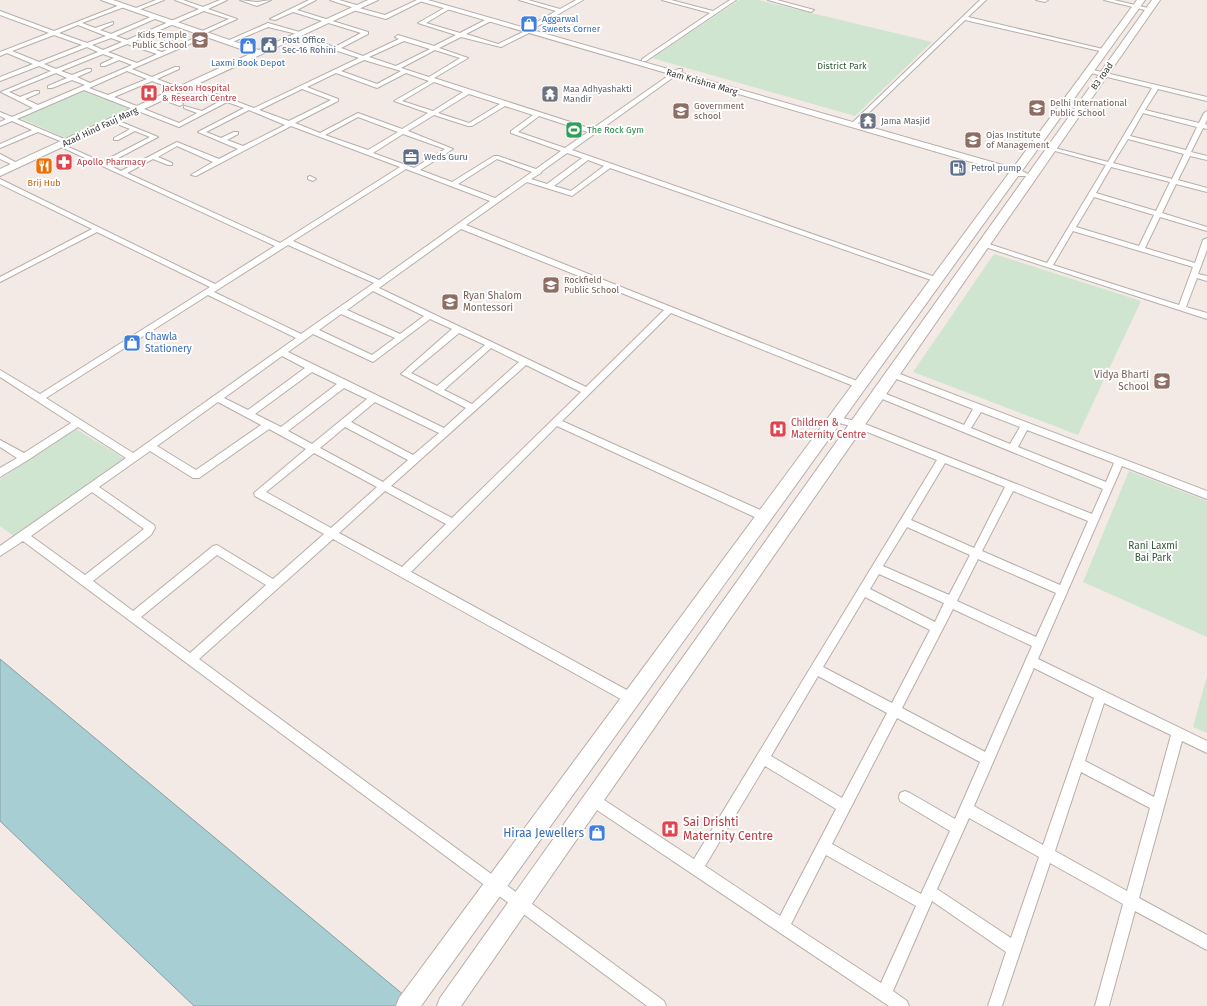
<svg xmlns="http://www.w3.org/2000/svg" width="1207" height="1006" font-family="'Fira Sans',sans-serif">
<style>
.green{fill:#cfe5d0}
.water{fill:#a7ced2;stroke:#86a0a3}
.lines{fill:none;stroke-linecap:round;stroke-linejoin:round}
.street-casing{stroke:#b7aeaa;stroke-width:2}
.secondary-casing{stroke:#b7aeaa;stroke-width:2}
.street{fill:#fff;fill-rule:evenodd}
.secondary{fill:#fff;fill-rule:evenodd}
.labels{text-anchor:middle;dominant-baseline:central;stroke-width:4;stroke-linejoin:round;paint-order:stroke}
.far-shop-label{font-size:9px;fill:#366cbe;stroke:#fff;text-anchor:start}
.far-education-label{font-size:9px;fill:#785e54;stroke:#fff;text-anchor:start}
.far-service-label{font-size:9px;fill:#4e5e75;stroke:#fff;text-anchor:start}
.far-park-label{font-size:9px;fill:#2f5735;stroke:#fff}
.far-street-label{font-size:9px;fill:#393534;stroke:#fff}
.far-health-label{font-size:9px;fill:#be3a42;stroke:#fff;text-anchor:start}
.far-worship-label{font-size:9px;fill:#5b616d;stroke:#fff;text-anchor:start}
.far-leisure-label{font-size:9px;fill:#27864d;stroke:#fff;text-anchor:start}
.far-food-label{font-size:9px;fill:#c56008;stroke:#fff}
.education-label{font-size:10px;fill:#785e54;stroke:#fff;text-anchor:start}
.shop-label{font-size:10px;fill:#366cbe;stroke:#fff;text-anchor:start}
.health-label{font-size:10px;fill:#be3a42;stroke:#fff;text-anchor:start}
.park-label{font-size:10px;fill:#2f5735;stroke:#fff}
.near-health-label{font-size:12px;fill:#be3a42;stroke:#fff;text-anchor:start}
.near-shop-label{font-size:12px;fill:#366cbe;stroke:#fff;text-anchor:end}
</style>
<rect width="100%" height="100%" fill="#f3e9e5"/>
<g class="green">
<polygon points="739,0 758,0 932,42 855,116 652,58"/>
<polygon points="84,90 132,109 68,139 20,118"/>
<polygon points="994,254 1141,301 1078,435 913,372"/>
<polygon points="76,429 125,459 15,537 0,526 0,479"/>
<polygon points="1129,471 1207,501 1207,637 1083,582"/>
<polygon points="1207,676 1207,733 1193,727"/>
</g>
<polygon class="water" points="0,659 417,1006 194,1006 0,821"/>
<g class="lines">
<g class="street-casing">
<g id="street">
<polygon points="156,0 164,0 136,11 131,10"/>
<path d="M175,0H183L203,7L220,0H227L208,9L237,19L206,33L208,34V36L132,69L152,77L175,67H179V69L157,79L183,89V91H179L152,81L114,97L179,123L197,113L184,108V106L202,111L222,100L188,87V85H192L254,108L359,58L295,37L294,36L297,34L268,27L230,43L225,42L268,23L303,33L304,34L301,36L335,47L361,33L293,12L275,20L270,19L309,0H316L297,10L368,32V34L341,48L363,56L399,39L395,37L398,35L434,46L456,35L418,23L446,7L451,8L426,23L460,33L487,19H491V21L466,34L498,44L523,32V30L556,11L519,0H528L560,9L576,0H583L531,30V32L501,47L461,37L439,48L468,58L434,78L592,129L678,69H682V71L572,150L941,279L940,281H934L610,168L572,196L527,182L466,225L862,383L863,385L862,387H856L671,313L562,421L767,513L768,516L767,519H759L557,426L411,572L634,694L636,698L634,702L630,703L626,702L333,539L199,659L664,1001L666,1006H647L23,541L0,556V546L126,458L78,427L28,460L0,477V468L17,458L0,447V440L24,453L71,423L0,377V370L40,394L210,287L97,232L0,282V277L92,229L0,184V179L215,284L275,246L57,145L62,144L102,162L150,137L135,131L118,140H114V138L130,129L112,122V120L114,119L158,137L107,164L121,171L177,142L219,159L238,149L198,132L244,108L227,102L179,127L84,90L17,119L69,141V143H65L38,132L0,148V144L32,130L12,121L0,126V122L6,119L0,116V112L12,117L33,108L1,92L51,71L39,66L0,81V77L33,64L7,53L0,56V52L49,33L0,15V11L54,31L120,5H124V7L82,23L95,28L113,22V24L100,30L111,34L153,16H157V18L116,36L127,40L199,9ZM204,11L229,19L200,32V34L202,35L181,44L165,39V41L176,46L162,52L132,42ZM78,25L106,36L87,43L59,33ZM54,35L82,45L39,62L12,51ZM111,38L122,42L103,50L92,45ZM404,41L430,49L396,66L369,57ZM127,44L157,54L137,63L108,52ZM87,47L98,52L56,69L44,64ZM435,50L460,58L429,77L401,68ZM103,54L114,58L101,64V66H105L119,60L132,65L90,83L77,77L91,71V69H87L72,75L61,71ZM364,60L401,71L377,84L341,71ZM127,71L147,79L108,95L89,88ZM56,73L67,78L48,86V88H52L72,80L85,85L38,105L25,99L39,93V91H35L20,97L9,92ZM336,73L377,88L406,73L429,81L394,101L428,113L402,129L358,113L320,133L295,123L338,101V99L307,87ZM434,82L463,92L433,111L402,101ZM302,89L331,100L289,121L259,110ZM469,94L500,104L469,123L438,113ZM505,106L533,115L511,131V133L561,151L536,169L498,156H494L452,182L420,170L453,149L408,131L434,115L468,126H472ZM249,110L285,125L243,146L227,140L238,134V132H234L221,138L206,132ZM539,116L588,132L565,148L518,132ZM358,117L398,132L368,150L325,135ZM291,126L400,167L280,243L127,173L153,159L168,165H172V163L158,157L177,146L213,162L191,175L196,176ZM403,134L445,149L414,168L373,153ZM567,153L582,158L547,184L531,179L541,173L542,171ZM497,159L532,172L495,198L458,184ZM588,160L604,166L571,191L554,186ZM406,169L490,201L379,280L293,241ZM461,229L664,310L586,387L379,288ZM288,245L374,283L301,334L214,292ZM373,291L424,316L400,334L347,310ZM208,295L296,338L133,453L46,398ZM341,314L395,338L372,355L319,330ZM430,319L452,329L401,374L466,408L444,428L288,352L313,334L373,362ZM459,333L485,345L437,386L411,373ZM491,348L519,362L472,404L444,390ZM282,356L305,368L248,410L224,398ZM526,365L581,392L452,518L391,486ZM312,372L337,384L281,427L255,414ZM344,388L367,399L312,444L288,431ZM218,402L261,425L196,470L157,446ZM375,402L439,433L413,455L351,422ZM345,427L408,460L383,482L320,448ZM269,429L306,449L254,493L255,496L324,534L273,579L217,545L213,546L133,611L93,581L151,535L155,528L154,525L99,487L150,451L193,478H199ZM314,453L377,487L331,528L266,492ZM385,491L446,524L402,567L339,533ZM92,492L144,529L85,575L31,536ZM217,555L266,585L190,653L141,617Z"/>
<polygon points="240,0 257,2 271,0 257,6"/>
<polygon points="330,0 339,0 360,6 359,8 385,15 417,0 424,0 386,19 353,10 354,8"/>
<polygon points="662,0 671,0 713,11 730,0 736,0 646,61 642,61 642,59 710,13"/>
<polygon points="768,0 777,0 814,10 811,12"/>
<polygon points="980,0 986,0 968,17 1107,50 1104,52 965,20 855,126 851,126 851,124"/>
<polygon points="1036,0 1048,0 1045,2"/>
<polygon points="1104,0 1114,0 1152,9 1149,11"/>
<path d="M1089,69L1207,97V101L1158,89L1145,110L1199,123L1204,113L1207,111V120L1205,124L1207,125V129L1203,128L1191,152L1207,156V160L1190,156L1178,180L1207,188V192L1176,184L1162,213L1207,227V231L1160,217L1145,248L1195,263L1203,240L1207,238V250L1198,274L1207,276V281L1197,278L1186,307L1207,313V319L979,245L980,243H986L1047,263L1106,165L1048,149L1051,147L1108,162L1152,88L1087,72L1086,71ZM1143,113L1197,127L1186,150L1130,136ZM1128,139L1184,154L1172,179L1113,163ZM1111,167L1170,182L1156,211L1096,193ZM1094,197L1154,215L1139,246L1076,227ZM1073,231L1193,267L1179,305L1053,265Z"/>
<polygon points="163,96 182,103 183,104 180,106 161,99 160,98"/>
<polygon points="0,154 19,164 20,165 15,166 0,159"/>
<polygon points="310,176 316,179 313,181 308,179 308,177"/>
<path d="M892,371L1207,491V499L1122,466L1038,659L1207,741V753L1182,741L1139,898L1207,935V950L1135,911L1109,1006H1095L1123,904L1050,863L1002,1006H988L1006,952L932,901L893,991L907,1001L909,1006H889L588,804L587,800L588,796L593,794L598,796L694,859L937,460L855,427L831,421L829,419L831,417L834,416L860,422L1092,514L1103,489L875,396L874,394L875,392H881L964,425L973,409L889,376L888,374L889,372ZM981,412L1020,427L1010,444L971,428ZM1027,430L1114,463L1106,482L1018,447ZM945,463L1005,487L974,548L911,520ZM1013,491L1088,521L1060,585L982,551ZM907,527L970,555L949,595L883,566ZM978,559L1056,593L1036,637L957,601ZM879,574L944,603L935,622L870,589ZM865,597L930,630L892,703L823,667ZM953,609L1032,646L985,752L902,708ZM1034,668L1094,698L1043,845L974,806ZM818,676L887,713L842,798L771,756ZM1104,703L1171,735L1154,797L1085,761ZM897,718L980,762L955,819L910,793L905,791L900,793L899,797L900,801L950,831L921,894L832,844ZM765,766L836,809L780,916L705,866ZM1081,772L1150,808L1127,891L1055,851ZM969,818L1039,857L1011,938L937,889ZM826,855L916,906L881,983L791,924Z"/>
</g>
</g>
<g class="secondary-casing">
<g id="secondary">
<polygon points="101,0 113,0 259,50 368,0 378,0 0,176 0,169 252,53"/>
<polygon points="416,0 428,0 1013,168 1137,0 1145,0 1022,171 1028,174 1152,0 1160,0 461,1006 437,1006 440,998 1026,176 1018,176 421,1006 396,1006 399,998 1009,173"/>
</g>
</g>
<use href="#street" class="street"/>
<use href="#secondary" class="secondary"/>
</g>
<defs>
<g id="shop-square" transform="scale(0.9)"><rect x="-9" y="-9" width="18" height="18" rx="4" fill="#3f7fe0" stroke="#fff"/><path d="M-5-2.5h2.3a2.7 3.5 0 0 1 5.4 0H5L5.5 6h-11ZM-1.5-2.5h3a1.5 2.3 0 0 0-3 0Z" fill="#fff"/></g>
<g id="school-square" transform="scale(0.9)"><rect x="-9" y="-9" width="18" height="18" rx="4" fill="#8d6e63" stroke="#fff"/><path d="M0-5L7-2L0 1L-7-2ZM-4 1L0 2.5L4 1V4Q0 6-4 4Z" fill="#fff"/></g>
<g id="civic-square" transform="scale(0.9)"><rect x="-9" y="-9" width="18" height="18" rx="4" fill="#5c6f8a" stroke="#fff"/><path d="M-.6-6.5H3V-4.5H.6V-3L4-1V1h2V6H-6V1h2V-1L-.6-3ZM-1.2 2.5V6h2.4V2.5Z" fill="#fff"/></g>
<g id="hospital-square" transform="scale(0.9)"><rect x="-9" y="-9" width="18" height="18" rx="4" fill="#e0444e" stroke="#fff"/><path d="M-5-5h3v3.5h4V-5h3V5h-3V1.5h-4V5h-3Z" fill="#fff"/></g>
<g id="temple-square" transform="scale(0.9)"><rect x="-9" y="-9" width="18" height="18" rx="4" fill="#6b7280" stroke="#fff"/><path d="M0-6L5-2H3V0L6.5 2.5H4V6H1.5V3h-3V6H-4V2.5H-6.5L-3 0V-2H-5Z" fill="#fff"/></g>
<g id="stadium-square" transform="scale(0.9)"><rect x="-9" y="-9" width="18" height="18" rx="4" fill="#2e9e5b" stroke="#fff"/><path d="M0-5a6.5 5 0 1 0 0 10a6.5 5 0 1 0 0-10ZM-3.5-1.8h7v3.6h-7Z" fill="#fff"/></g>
<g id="university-square" transform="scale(0.9)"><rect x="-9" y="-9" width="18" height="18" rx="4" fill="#8d6e63" stroke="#fff"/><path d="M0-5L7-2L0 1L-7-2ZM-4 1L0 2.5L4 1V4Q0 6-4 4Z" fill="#fff"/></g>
<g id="office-square" transform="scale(0.9)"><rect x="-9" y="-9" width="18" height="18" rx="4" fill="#5c6f8a" stroke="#fff"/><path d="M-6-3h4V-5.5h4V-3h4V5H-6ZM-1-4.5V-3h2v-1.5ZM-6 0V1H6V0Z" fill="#fff"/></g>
<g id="pharmacy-square" transform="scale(0.9)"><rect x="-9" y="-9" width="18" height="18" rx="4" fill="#e0444e" stroke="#fff"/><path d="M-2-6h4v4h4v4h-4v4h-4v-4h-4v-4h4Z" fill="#fff"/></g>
<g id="restaurant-square" transform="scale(0.9)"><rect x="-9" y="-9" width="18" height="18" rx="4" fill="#e8710a" stroke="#fff"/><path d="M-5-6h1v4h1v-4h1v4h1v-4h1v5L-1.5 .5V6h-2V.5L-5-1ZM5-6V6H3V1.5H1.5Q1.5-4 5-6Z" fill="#fff"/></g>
<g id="fuel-square" transform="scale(0.9)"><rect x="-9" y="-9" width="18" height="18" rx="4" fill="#5c6f8a" stroke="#fff"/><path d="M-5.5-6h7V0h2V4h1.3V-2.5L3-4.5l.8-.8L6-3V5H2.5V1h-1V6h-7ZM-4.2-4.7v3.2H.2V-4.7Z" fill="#fff"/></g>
</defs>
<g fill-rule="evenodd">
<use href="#shop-square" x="529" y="24"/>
<use href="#school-square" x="200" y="40"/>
<use href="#civic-square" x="269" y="45"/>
<use href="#shop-square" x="248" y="46"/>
<use href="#hospital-square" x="149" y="93"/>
<use href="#temple-square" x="550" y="94"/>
<use href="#school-square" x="1037" y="108"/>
<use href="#school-square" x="681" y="111"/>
<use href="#temple-square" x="868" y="121"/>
<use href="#stadium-square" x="574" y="130"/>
<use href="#university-square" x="973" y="140"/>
<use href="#office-square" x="411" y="157"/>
<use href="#pharmacy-square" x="64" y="162"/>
<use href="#restaurant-square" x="44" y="166"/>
<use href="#fuel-square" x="958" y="168"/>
<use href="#school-square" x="551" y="285"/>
<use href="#school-square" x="450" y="302"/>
<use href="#shop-square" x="132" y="343"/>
<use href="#school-square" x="1162" y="381"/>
<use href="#hospital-square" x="778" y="429"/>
<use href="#hospital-square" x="670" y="829"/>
<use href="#shop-square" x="597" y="833"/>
</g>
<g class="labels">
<g class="far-shop-label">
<text x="542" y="19">Aggarwal<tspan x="542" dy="10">Sweets Corner</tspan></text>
<text x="248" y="63" text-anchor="middle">Laxmi Book Depot</text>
</g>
<g class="far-education-label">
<text x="187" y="35" text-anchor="end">Kids Temple<tspan x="187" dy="10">Public School</tspan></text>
<text x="1050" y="103">Delhi International<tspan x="1050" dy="10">Public School</tspan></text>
<text x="694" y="106">Government<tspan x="694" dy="10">school</tspan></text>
<text x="986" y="135">Ojas Institute<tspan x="986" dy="10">of Management</tspan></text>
<text x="564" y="280">Rockfield<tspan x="564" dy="10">Public School</tspan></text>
</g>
<g class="far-service-label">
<text x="282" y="40">Post Office<tspan x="282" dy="10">Sec-16 Rohini</tspan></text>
<text x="424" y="157">Weds Guru</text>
<text x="971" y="168">Petrol pump</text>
</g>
<g class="far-park-label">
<text x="842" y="66">District Park</text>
</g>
<g class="far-street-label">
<text transform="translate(1102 76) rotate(-55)">B3 road</text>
<text transform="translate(702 82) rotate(16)">Ram Krishna Marg</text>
<text transform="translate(100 127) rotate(-25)">Azad Hind Fauj Marg</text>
</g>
<g class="far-health-label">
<text x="162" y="88">Jackson Hospital<tspan x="162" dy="10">&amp; Research Centre</tspan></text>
<text x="77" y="162">Apollo Pharmacy</text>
</g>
<g class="far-worship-label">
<text x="563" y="89">Maa Adhyashakti<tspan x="563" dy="10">Mandir</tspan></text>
<text x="881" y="121">Jama Masjid</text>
</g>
<g class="far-leisure-label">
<text x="587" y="130">The Rock Gym</text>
</g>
<g class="far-food-label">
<text x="44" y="183">Brij Hub</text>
</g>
<g class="education-label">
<text x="463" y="296">Ryan Shalom<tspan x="463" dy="12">Montessori</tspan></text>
<text x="1149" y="375" text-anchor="end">Vidya Bharti<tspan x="1149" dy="12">School</tspan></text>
</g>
<g class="shop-label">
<text x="145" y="337">Chawla<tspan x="145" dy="12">Stationery</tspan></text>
</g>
<g class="health-label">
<text x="791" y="423">Children &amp;<tspan x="791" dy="12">Maternity Centre</tspan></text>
</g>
<g class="park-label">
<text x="1153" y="546">Rani Laxmi<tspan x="1153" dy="12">Bai Park</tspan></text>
</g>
<g class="near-health-label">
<text x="683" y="822">Sai Drishti<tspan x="683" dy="14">Maternity Centre</tspan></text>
</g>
<g class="near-shop-label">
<text x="584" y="833">Hiraa Jewellers</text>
</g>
</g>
</svg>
